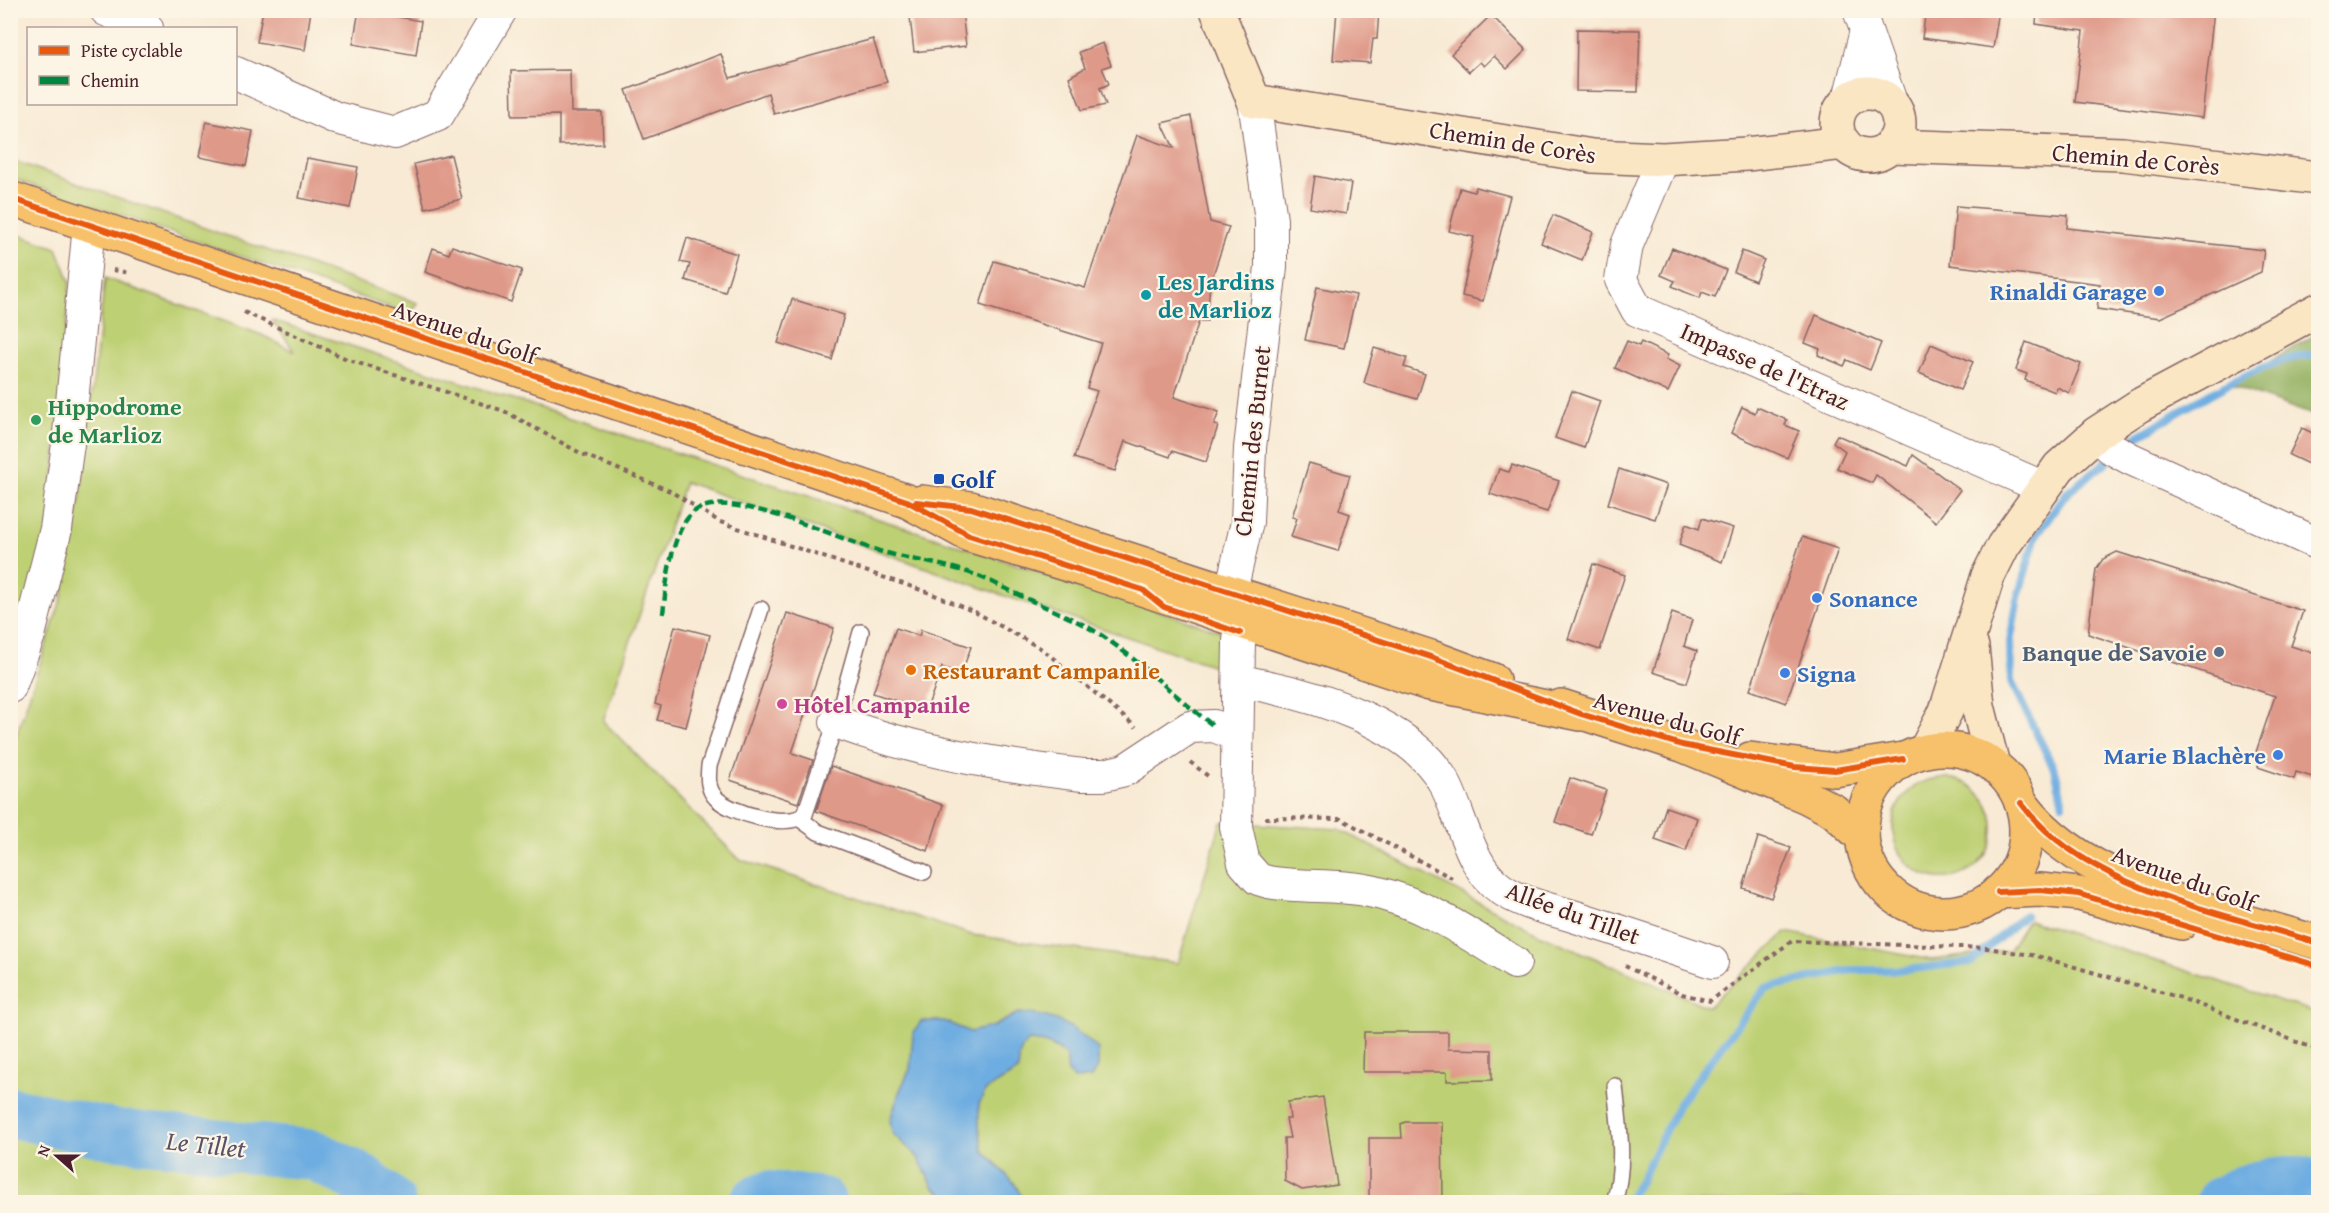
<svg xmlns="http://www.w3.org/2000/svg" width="2329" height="1213" font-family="'Gentium Book Plus',serif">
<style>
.green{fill:#bdd073;stroke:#84784f;stroke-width:1.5}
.forest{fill:#96b265;stroke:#706848;stroke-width:1.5}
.water{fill:#6eade1;stroke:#5c6686;stroke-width:1.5}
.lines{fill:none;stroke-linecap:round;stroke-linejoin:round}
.stream{stroke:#6eade1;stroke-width:8}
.river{stroke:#6eade1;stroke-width:51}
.building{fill:#df9989}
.lane-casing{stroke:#876666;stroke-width:18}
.street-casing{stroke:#876666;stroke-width:34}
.secondary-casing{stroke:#876666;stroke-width:36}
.primary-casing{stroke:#876666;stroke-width:36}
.path{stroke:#876666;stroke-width:4;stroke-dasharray:4.5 4.5;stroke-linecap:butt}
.lane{stroke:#fff;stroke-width:15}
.street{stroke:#fff;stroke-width:32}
.secondary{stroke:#fbe6c4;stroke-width:33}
.primary{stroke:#f6c16b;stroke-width:33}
.quiet{stroke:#00873e;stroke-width:4.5;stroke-dasharray:9 4.5;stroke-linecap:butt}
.cycleway-casing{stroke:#fcf5e5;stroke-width:10}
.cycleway{stroke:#e8590c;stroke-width:6}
.shop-dot{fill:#3f7fe0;stroke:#fcf5e5;stroke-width:2}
.culture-dot{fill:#0f9aa8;stroke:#fcf5e5;stroke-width:2}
.leisure-dot{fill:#2e9e5b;stroke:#fcf5e5;stroke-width:2}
.transit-dot{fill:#1a4fb4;stroke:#fcf5e5;stroke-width:2}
.service-dot{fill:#5c6f8a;stroke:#fcf5e5;stroke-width:2}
.food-dot{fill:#e8710a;stroke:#fcf5e5;stroke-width:2}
.hotel-dot{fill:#d1479c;stroke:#fcf5e5;stroke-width:2}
.labels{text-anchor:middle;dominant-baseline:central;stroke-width:4.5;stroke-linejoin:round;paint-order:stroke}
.street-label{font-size:24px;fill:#4a1f2b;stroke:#fcf5e5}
.culture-label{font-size:24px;font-weight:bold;fill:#0d838f;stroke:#fcf5e5;text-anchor:start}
.shop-label{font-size:24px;font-weight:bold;fill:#366cbe;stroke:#fcf5e5;text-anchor:end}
.leisure-label{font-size:24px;font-weight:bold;fill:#27864d;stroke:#fcf5e5;text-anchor:start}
.transit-label{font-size:24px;font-weight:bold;fill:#164399;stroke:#fcf5e5;text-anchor:start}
.service-label{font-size:24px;font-weight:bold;fill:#4e5e75;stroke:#fcf5e5;text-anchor:end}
.food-label{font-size:24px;font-weight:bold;fill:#c56008;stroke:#fcf5e5;text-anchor:start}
.hotel-label{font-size:24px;font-weight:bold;fill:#b23c85;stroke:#fcf5e5;text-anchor:start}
.water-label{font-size:26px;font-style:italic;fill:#57516b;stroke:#fcf5e5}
</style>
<rect width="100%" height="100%" fill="#fcf5e5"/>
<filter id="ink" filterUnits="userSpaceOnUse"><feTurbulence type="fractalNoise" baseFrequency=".0167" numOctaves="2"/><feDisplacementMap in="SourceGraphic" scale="12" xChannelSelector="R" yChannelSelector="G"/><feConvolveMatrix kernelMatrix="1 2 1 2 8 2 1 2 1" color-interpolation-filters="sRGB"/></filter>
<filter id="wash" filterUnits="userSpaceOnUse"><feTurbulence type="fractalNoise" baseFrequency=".008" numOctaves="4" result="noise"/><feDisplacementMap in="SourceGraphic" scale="24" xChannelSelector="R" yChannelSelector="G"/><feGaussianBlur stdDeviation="1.35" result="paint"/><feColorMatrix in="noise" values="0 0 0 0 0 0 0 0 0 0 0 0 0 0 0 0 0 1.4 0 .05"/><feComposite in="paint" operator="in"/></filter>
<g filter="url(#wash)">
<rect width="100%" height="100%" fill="#f8ead4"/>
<g class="green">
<polygon points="11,160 418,303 410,314 11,178"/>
<polygon points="11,232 57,248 70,281 49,537 11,675"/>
<polygon points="105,278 262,335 295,352 272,320 1229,634 1235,673 1002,595 685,482 603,721 739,859 972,935 1178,963 1221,822 1339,829 1539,934 1708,1007 1786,932 1931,960 2008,951 2028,920 2318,1013 2318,1202 11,1202 10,754 62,597 80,500"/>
<circle cx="1943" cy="828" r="50"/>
</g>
<polygon class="forest" points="2318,333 2318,417 2230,385"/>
<path class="water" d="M1018,1013C1055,1015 1071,1024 1098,1049V1067L1091,1078L1074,1079L1068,1073L1066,1056C1055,1045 1044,1042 1029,1041C1017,1050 1020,1058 1018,1071L986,1090L979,1104V1126L983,1150L1014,1183L1022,1197L1019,1202H957L934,1188L917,1156L892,1133L890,1120L900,1090L910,1069L913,1033L921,1021H944L970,1032L994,1026Z"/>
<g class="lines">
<g class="stream">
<path d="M2124,448L2138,436C2182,411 2270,352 2318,355"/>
<polyline points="2063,804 2056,773 2011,681 2010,642 2018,597 2036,535 2067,493 2114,456"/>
<polyline points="1626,1202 1641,1180 1678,1105 1765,988 1851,970 1904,970 1972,962 2025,915"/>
</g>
<g class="river">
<polyline points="10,1112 112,1134 314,1155 361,1179 390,1202"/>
<polyline points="755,1202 767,1196 821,1202"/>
<path d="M2221,1202C2248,1184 2287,1177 2318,1185"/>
</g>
</g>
<g id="blocks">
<g class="building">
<polygon points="263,10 311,10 305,50 257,42"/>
<polygon points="359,10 421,21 416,55 353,44"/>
<polygon points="1337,10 1379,10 1377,39 1373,39 1370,63 1333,60"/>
<polygon points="1926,10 1999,10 1993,48 1922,38"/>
<polygon points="2037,10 2214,10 2202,118 2075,102 2083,31 2036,24"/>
<polygon points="962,11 966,46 914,52 910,17"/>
<polygon points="1491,15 1526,50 1507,69 1494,56 1484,66 1480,62 1469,72 1451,54"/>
<polygon points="1577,29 1640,30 1638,92 1576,91"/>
<polygon points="873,39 887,82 774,114 768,93 644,139 626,90 721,54 730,78"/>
<polygon points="1103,43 1111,65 1102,68 1109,84 1100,88 1106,105 1082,110 1069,77 1085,68 1079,52"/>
<polygon points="570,70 571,112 602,112 603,144 559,145 559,115 512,116 511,71"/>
<polygon points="1191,116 1210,222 1229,227 1210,284 1207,321 1199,321 1174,397 1219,412 1214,425 1218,426 1206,462 1172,451 1170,457 1125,441 1115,471 1074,458 1097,391 1087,388 1101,343 980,305 994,261 1085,288 1137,135 1174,148 1162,123"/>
<polygon points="206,122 253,131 246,166 199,157"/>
<polygon points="451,155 462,199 425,208 414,164"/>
<polygon points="307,158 358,167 350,208 299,198"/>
<polygon points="1315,176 1351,183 1346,214 1310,208"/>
<polygon points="1476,187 1510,196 1483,301 1462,296 1474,237 1449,231 1460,188 1474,192"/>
<polygon points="1956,206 2068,215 2067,228 2264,250 2261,272 2160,318 2097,309 2100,284 1950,265"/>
<polygon points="1553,215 1593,232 1582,260 1541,243"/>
<polygon points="687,238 737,254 725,292 685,280 690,264 680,262"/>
<polygon points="452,246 522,270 511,302 425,272 433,248 449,254"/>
<polygon points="1672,248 1726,270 1715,297 1702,292 1700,298 1685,292 1672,286 1675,281 1661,275"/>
<polygon points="1742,251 1764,260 1755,281 1734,272"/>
<polygon points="1317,287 1356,295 1344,348 1305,340"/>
<polygon points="792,299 844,315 832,360 778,343"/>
<polygon points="1816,315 1881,343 1870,370 1847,360 1844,366 1818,355 1820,349 1805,343"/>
<polygon points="1627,341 1639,346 1641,342 1668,355 1666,359 1680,366 1668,392 1615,368"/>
<polygon points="2026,342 2081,364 2069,393 2057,387 2055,392 2025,380 2027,374 2016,370"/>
<polygon points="1931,344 1973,362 1960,390 1919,373"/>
<polygon points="1374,348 1407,358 1404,367 1425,374 1417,399 1364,383"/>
<polygon points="1572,391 1600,401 1584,448 1555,438"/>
<polygon points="1742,407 1755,413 1757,407 1787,420 1785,425 1799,431 1787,458 1731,433"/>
<polygon points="2302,428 2319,436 2319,469 2289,455"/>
<polygon points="1837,435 1908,466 1913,455 1960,490 1936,522 1876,475 1872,483 1837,468 1845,451 1833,442"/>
<polygon points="1309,463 1350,475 1339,510 1350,514 1338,551 1291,537 1297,518 1292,517"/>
<polygon points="1512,465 1559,481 1547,512 1490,494 1499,469 1509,472"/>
<polygon points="1619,469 1667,485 1655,519 1608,504"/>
<polygon points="1702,518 1733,528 1722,562 1679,545 1686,524 1699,529"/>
<polygon points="1802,537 1838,549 1786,703 1750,690"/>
<polygon points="2117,552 2303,611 2291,646 2319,655 2319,779 2296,772 2294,779 2258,767 2260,760 2254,758 2275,696 2088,634 2096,569 2103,559"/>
<polygon points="1593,564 1625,575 1600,650 1568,639"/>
<polygon points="787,613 834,628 792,753 813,760 798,803 730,780"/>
<polygon points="1672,613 1692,620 1684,646 1697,651 1687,683 1653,672"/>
<polygon points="675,626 710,635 686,727 657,720 661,706 655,704"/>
<polygon points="896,628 919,636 921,630 971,647 961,674 942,667 926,711 873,693"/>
<polygon points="831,766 943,805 928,851 816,811"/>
<polygon points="1570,778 1606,790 1591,834 1555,822"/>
<polygon points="1666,807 1697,818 1686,851 1655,840"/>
<polygon points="1758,837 1791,848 1771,898 1743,888"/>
<polygon points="1364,1032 1448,1032 1448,1049 1492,1050 1492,1080 1447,1081 1447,1072 1363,1072"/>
<polygon points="1323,1097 1337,1185 1302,1190 1285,1181 1284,1138 1290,1138 1286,1119 1290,1119 1288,1102"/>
<polygon points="1405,1122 1442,1122 1443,1199 1416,1198 1416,1203 1369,1203 1369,1138 1402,1138 1401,1124"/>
</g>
</g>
</g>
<g filter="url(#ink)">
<use href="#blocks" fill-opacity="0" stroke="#876666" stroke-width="1.5"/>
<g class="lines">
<g class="lane-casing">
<g id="lane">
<path d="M761,609L709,766C708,777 707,789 716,798C730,813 789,830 805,814L836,722L861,632"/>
<polyline points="800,819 818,832 924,872"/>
<path d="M1614,1202C1626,1165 1619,1125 1615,1086"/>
</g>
</g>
<g class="street-casing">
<g id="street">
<polyline points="106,10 147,28"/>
<polyline points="1859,10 1891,102"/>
<polyline points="236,73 336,118 395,133 438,115 501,10"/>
<polyline points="1849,99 1866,31"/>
<polyline points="1663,159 1627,245 1621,280 1637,310 2042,487"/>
<polyline points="2097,433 2109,447 2131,459 2318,544"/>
<polyline points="1231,591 1247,522 1250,448 1271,267 1271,220 1254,101"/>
<path d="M1263,609L1247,614L1241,623L1239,641L1236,827L1244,863L1258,879L1268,882C1300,888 1333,884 1365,890C1420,900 1469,934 1515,963"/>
<polyline points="10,687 29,635 56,529 68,444 89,225"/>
<path d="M1240,691L1250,683C1314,695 1415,724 1446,786C1462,818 1470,868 1501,889C1524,905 1556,910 1582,919C1626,933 1669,947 1712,962"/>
<path d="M836,722C917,752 999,765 1083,775H1104L1125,770L1190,727L1214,726L1237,735"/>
</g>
</g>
<g class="secondary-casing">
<g id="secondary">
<polyline points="1217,10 1254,101 1592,156 1663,159 1747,154 1844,143"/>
<circle cx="1868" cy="124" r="31"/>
<polyline points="1890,146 2123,154 2318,178"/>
<polyline points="1972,647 1978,706 1993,765"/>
<polyline points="1925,751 1946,711 1988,576 2003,546 2059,467 2097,433 2140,405 2318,310"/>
</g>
</g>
<g class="primary-casing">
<g id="primary">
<polyline points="10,198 907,501 969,535 1088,571 1426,683 1581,714"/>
<polyline points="922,502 971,508 1431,657 1493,680"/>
<polyline points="1561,706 1682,745 1807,797 1834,811 1862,837"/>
<circle cx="1944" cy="831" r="82"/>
<polyline points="1750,759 1835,770 1903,759"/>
<path d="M2021,803C2084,889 2222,912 2318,943"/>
<polyline points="1998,892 2040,890 2079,894 2181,923"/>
</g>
</g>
<g class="path">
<polyline points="113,270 130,273"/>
<polyline points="244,312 349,360 504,411 582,454 670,491 720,522 930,593 975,612 1042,649 1136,727"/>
<polyline points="1190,762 1208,776"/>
<polyline points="1265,818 1341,819 1452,878"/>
<polyline points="1625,966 1682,994 1710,1001 1792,941 1987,948 2037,956 2181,998 2318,1050"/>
</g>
<use href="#lane" class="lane"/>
<use href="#street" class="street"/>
<use href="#secondary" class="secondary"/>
<use href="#primary" class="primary"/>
<path class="quiet" d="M663,614C666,586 671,524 698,509C734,490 837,538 876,550C908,560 942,563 973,574C989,580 1004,588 1019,595C1044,607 1069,616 1093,630C1137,657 1173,696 1214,726"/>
<g class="cycleway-casing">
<g id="cycleway">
<polyline points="10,198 907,501 969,535 1143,590 1164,607 1240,633"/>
<polyline points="916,502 971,508 1431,657 1581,714 1682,745 1795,767 1835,770 1903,759"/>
<path d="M2021,803C2084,889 2222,912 2318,943"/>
<polyline points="1998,892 2040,890 2079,894 2318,966"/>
</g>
</g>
<use href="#cycleway" class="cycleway"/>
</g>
</g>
<g class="shop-dot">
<circle cx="2159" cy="291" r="6"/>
<circle cx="1817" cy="598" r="6"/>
<circle cx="1785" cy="673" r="6"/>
<circle cx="2278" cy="755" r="6"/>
</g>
<circle class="culture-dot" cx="1146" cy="295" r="6"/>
<circle class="leisure-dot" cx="36" cy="420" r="6"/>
<rect class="transit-dot" x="933" y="473" width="12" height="12" rx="3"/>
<circle class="service-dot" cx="2219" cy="652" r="6"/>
<circle class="food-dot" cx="911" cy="670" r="6"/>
<circle class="hotel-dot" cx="782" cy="704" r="6"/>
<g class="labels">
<g class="street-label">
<text transform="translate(1513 142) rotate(9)">Chemin de Corès</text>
<text transform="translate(2136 159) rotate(5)">Chemin de Corès</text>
<text transform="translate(465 332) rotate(19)">Avenue du Golf</text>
<text transform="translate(1765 366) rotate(24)">Impasse de l'Etraz</text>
<text transform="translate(1252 441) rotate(-84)">Chemin des Burnet</text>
<text transform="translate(1667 718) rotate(15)">Avenue du Golf</text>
<text transform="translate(2184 878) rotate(20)">Avenue du Golf</text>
<text transform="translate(1573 913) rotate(20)">Allée du Tillet</text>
</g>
<g class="culture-label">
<text x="1158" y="281">Les Jardins<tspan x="1158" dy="28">de Marlioz</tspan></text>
</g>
<g class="shop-label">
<text x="2147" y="291">Rinaldi Garage</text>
<text x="1829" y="598" text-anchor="start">Sonance</text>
<text x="1797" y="673" text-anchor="start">Signa</text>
<text x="2266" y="755">Marie Blachère</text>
</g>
<g class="leisure-label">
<text x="48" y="406">Hippodrome<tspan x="48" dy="28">de Marlioz</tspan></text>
</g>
<g class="transit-label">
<text x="951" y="479">Golf</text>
</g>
<g class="service-label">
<text x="2207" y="652">Banque de Savoie</text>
</g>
<g class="food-label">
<text x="923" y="670">Restaurant Campanile</text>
</g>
<g class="hotel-label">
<text x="794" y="704">Hôtel Campanile</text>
</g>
<g class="water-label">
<text transform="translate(206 1144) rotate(6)">Le Tillet</text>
</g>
</g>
<rect width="2329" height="1213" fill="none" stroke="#fcf5e5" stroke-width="36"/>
<rect x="27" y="27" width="210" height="78" fill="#fcf5e5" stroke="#b59f9b" stroke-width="1.5"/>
<rect x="39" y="46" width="30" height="9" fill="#e8590c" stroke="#b59f9b" stroke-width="1.5"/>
<text x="81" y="57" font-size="18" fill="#4a1f2b">Piste cyclable</text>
<rect x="39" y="76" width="30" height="9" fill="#00873e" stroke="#b59f9b" stroke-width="1.5"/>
<text x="81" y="87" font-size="18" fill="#4a1f2b">Chemin</text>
<g transform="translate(57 1156) rotate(291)" stroke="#fcf5e5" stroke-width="4.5" paint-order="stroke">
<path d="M0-4.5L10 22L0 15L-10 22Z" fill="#4a1f2b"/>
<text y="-9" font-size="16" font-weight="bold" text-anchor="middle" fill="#4a1f2b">N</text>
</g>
</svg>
